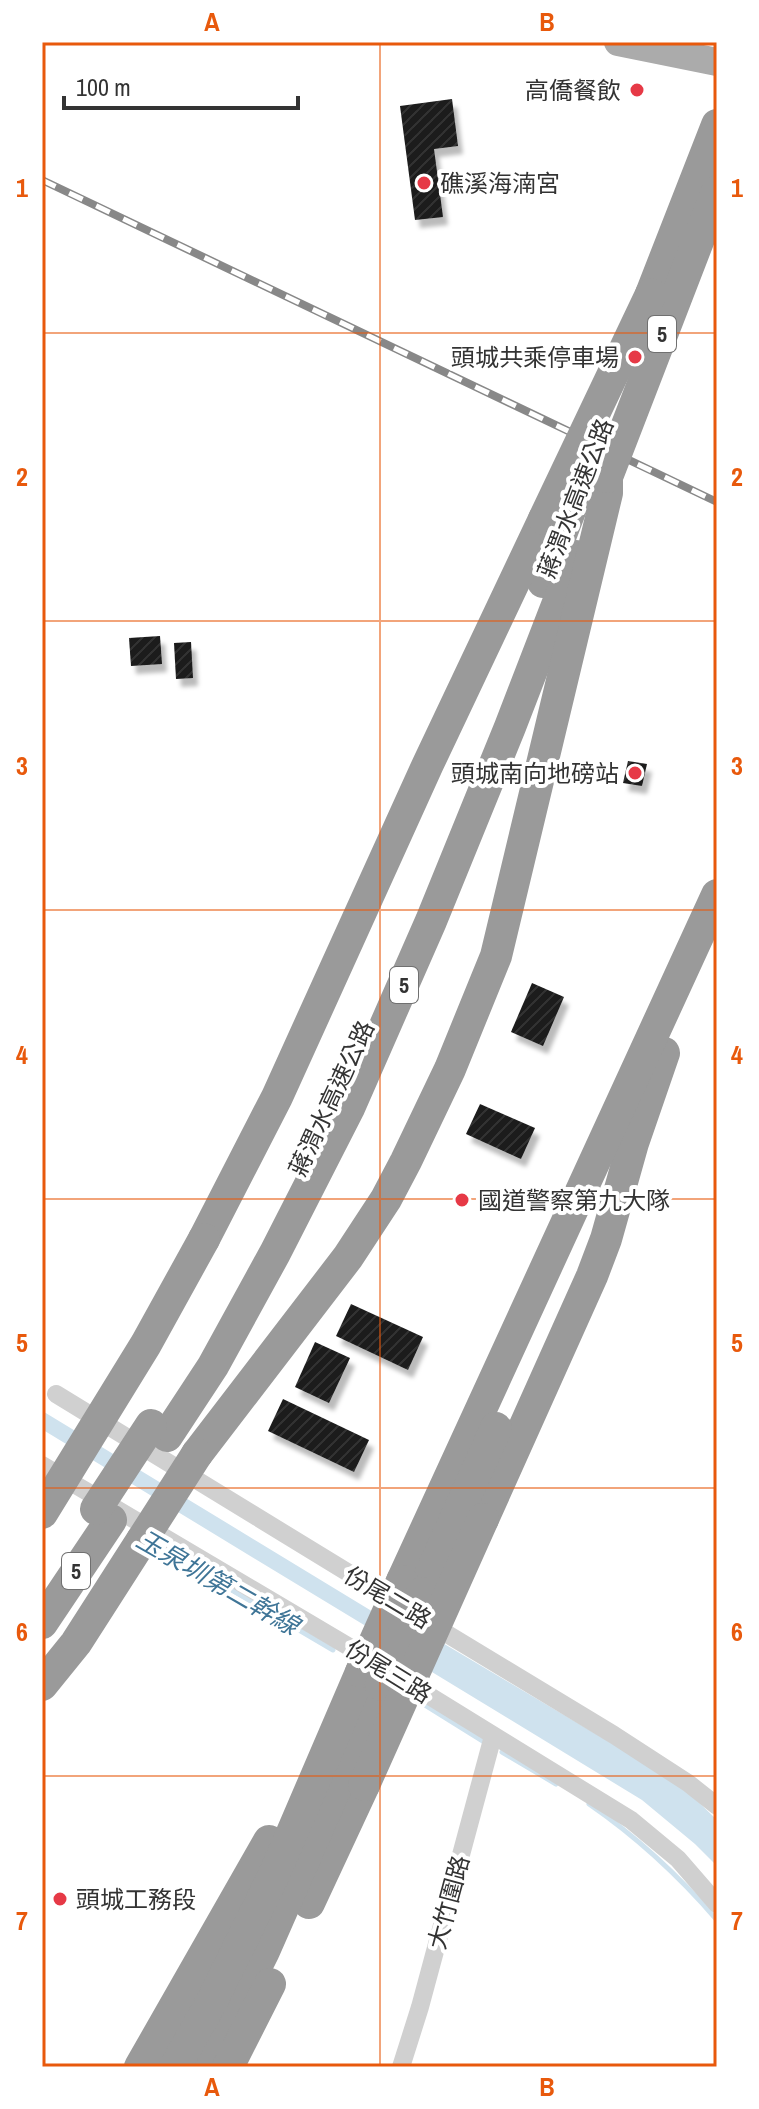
<svg xmlns="http://www.w3.org/2000/svg" width="759" height="2109" font-family="'Archivo Narrow','Noto Sans TC',sans-serif">
<style>
.water{fill:#cfe2ee}
.lines{fill:none;stroke-linecap:round;stroke-linejoin:round}
.stream{stroke:#cfe2ee;stroke-width:5}
.canal{stroke:#cfe2ee;stroke-width:16}
.building{fill:url(#building-hatch);filter:url(#shadow)}
.minor{stroke:#d0d0d0;stroke-width:18}
.primary{stroke:#ababab;stroke-width:28}
.motorway{stroke:#9a9a9a;stroke-width:32}
.rail-casing{stroke:#888;stroke-width:8}
.rail{stroke:#fff;stroke-width:5;stroke-dasharray:15;stroke-linecap:butt}
.motorway-bridge{stroke:#9a9a9a;stroke-width:32}
.grid{fill:none;stroke:#e8590c;stroke-width:2;stroke-opacity:0.55}
.poi-dot{fill:#e63946;stroke:#fff;stroke-width:3}
.labels{text-anchor:middle;dominant-baseline:central;stroke-width:8;stroke-linejoin:round;paint-order:stroke}
.shield{fill:#fff;stroke:#707070;stroke-width:2}
.shield-label{font-size:22px;font-weight:bold;fill:#333}
.poi-label{font-size:24px;fill:#333;stroke:#fff;text-anchor:end}
.street-label{font-size:24px;fill:#333;stroke:#fff}
.water-label{font-size:26px;font-style:italic;fill:#3f7597;stroke:#fff}
.neatline{fill:none;stroke:#e8590c;stroke-width:3}
.grid-label{font-size:26px;text-anchor:middle;font-weight:bold;fill:#e8590c}
</style>
<defs>
<pattern id="building-hatch" width="6" height="6" patternUnits="userSpaceOnUse" patternTransform="scale(2)"><rect width="6" height="6" fill="#1a1a1a"/><path d="M-1 1l2-2M0 6l6-6M5 7l2-2" fill="none" stroke="#333"/></pattern>
<filter id="shadow"><feDropShadow dx="5" dy="8" stdDeviation="2" flood-color="#0004"/></filter>
</defs>
<rect width="100%" height="100%" fill="#fff"/>
<polygon class="water" points="441,1642 623,1750 685,1789 717,1820 717,1866 695,1844 642,1800 427,1669"/>
<g class="lines">
<g class="stream">
<polyline points="153,1544 333,1650"/>
<polyline points="415,1699 484,1742"/>
<polyline points="502,1752 556,1784"/>
<path d="M589,1804C637,1837 679,1876 717,1920"/>
</g>
<polyline class="canal" points="42,1420 386,1629"/>
</g>
<g class="building">
<polygon points="452,99 458,146 434,149 443,217 415,220 400,106"/>
<polygon points="160,636 162,664 131,666 129,638"/>
<polygon points="191,642 193,678 176,679 174,643"/>
<polygon points="628,761 647,764 642,786 623,783"/>
<polygon points="532,983 564,997 543,1046 511,1032"/>
<polygon points="480,1104 535,1128 521,1159 466,1134"/>
<polygon points="351,1304 423,1337 408,1370 336,1336"/>
<polygon points="315,1342 350,1358 329,1403 295,1387"/>
<polygon points="283,1399 369,1440 354,1472 268,1431"/>
</g>
<g class="lines">
<g class="minor">
<polyline points="56,1394 401,1605"/>
<polyline points="42,1465 373,1661"/>
<polyline points="429,1623 614,1735 688,1783 717,1806"/>
<polyline points="402,1679 631,1820 678,1859 717,1904"/>
<polyline points="401,2067 420,2007 493,1736"/>
</g>
<polyline class="primary" points="618,42 717,62"/>
<g class="motorway">
<polyline points="651,294 717,125"/>
<polyline points="543,582 573,503"/>
<polyline points="204,1239 277,1097 428,764 544,519"/>
<polyline points="167,1436 213,1366 275,1253 349,1108 431,921 510,727 576,556"/>
<polyline points="197,1454 348,1257 386,1199 406,1161 450,1069 496,956 607,493 607,477"/>
<polyline points="483,1519 592,1276 606,1239 633,1143 664,1053"/>
<polyline points="402,1581 717,895"/>
<polyline points="422,1593 496,1428"/>
<polyline points="42,1623 111,1520"/>
<polyline points="42,1685 76,1643 142,1540"/>
<polyline points="309,1903 364,1785"/>
<polyline points="205,2057 242,1995 264,1951 381,1685"/>
<polyline points="140,2067 269,1841"/>
<polyline points="175,2067 212,2001 273,1877 361,1672"/>
<polyline points="228,2067 270,1984"/>
</g>
<g class="rail-casing">
<polyline id="rail" points="42,180 717,502"/>
</g>
<use href="#rail" class="rail"/>
<g class="motorway-bridge">
<polyline points="607,477 717,192"/>
<polyline points="544,519 651,294"/>
<polyline points="96,1509 151,1425"/>
<polyline points="42,1513 146,1344 204,1239"/>
<polyline points="142,1540 197,1454"/>
<polyline points="361,1672 402,1581"/>
<polyline points="381,1685 422,1593"/>
<polyline points="364,1785 483,1519"/>
</g>
</g>
<path class="grid" d="M380,42V2067M42,333H717M42,621H717M42,910H717M42,1199H717M42,1488H717M42,1776H717"/>
<g class="poi-dot">
<circle cx="637" cy="90" r="8"/>
<circle cx="424" cy="183" r="8"/>
<circle cx="635" cy="357" r="8"/>
<circle cx="635" cy="773" r="8"/>
<circle cx="462" cy="1200" r="8"/>
<circle cx="60" cy="1899" r="8"/>
</g>
<g class="labels">
<g class="shield">
<rect x="648" y="316" width="28" height="36" rx="6"/>
<rect x="390" y="967" width="28" height="36" rx="6"/>
<rect x="62" y="1553" width="28" height="36" rx="6"/>
</g>
<g class="shield-label">
<text x="662" y="334">5</text>
<text x="404" y="985">5</text>
<text x="76" y="1571">5</text>
</g>
<g class="poi-label">
<text x="621" y="90">高僑餐飲</text>
<text x="440" y="183" text-anchor="start">礁溪海湳宮</text>
<text x="619" y="357">頭城共乘停車場</text>
<text x="619" y="773">頭城南向地磅站</text>
<text x="478" y="1200" text-anchor="start">國道警察第九大隊</text>
<text x="76" y="1899" text-anchor="start">頭城工務段</text>
</g>
<g class="street-label">
<text transform="translate(575 498) rotate(-69)">蔣渭水高速公路</text>
<text transform="translate(331 1098) rotate(-65)">蔣渭水高速公路</text>
<text transform="translate(388 1597) rotate(31)">份尾二路</text>
<text transform="translate(389 1671) rotate(32)">份尾三路</text>
<text transform="translate(448 1902) rotate(-75)">大竹圍路</text>
</g>
<g class="water-label">
<text transform="translate(218 1582) rotate(30)">玉泉圳第二幹線</text>
</g>
</g>
<rect width="759" height="2109" fill="none" stroke="#ffffff" stroke-width="88"/>
<path d="M64 96v12h234v-12" fill="none" stroke="#333333" stroke-width="4"/>
<text x="76" y="96" font-size="24" fill="#333333" stroke="#ffffff" stroke-width="6" paint-order="stroke">100 m</text>
<rect x="44" y="44" width="671" height="2021" class="neatline"/>
<g class="grid-label">
<text x="212" y="31">A</text>
<text x="547" y="31">B</text>
<text x="22" y="197">1</text>
<text x="737" y="197">1</text>
<text x="22" y="486">2</text>
<text x="737" y="486">2</text>
<text x="22" y="775">3</text>
<text x="737" y="775">3</text>
<text x="22" y="1064">4</text>
<text x="737" y="1064">4</text>
<text x="22" y="1352">5</text>
<text x="737" y="1352">5</text>
<text x="22" y="1641">6</text>
<text x="737" y="1641">6</text>
<text x="22" y="1930">7</text>
<text x="737" y="1930">7</text>
<text x="212" y="2096">A</text>
<text x="547" y="2096">B</text>
</g>
</svg>
